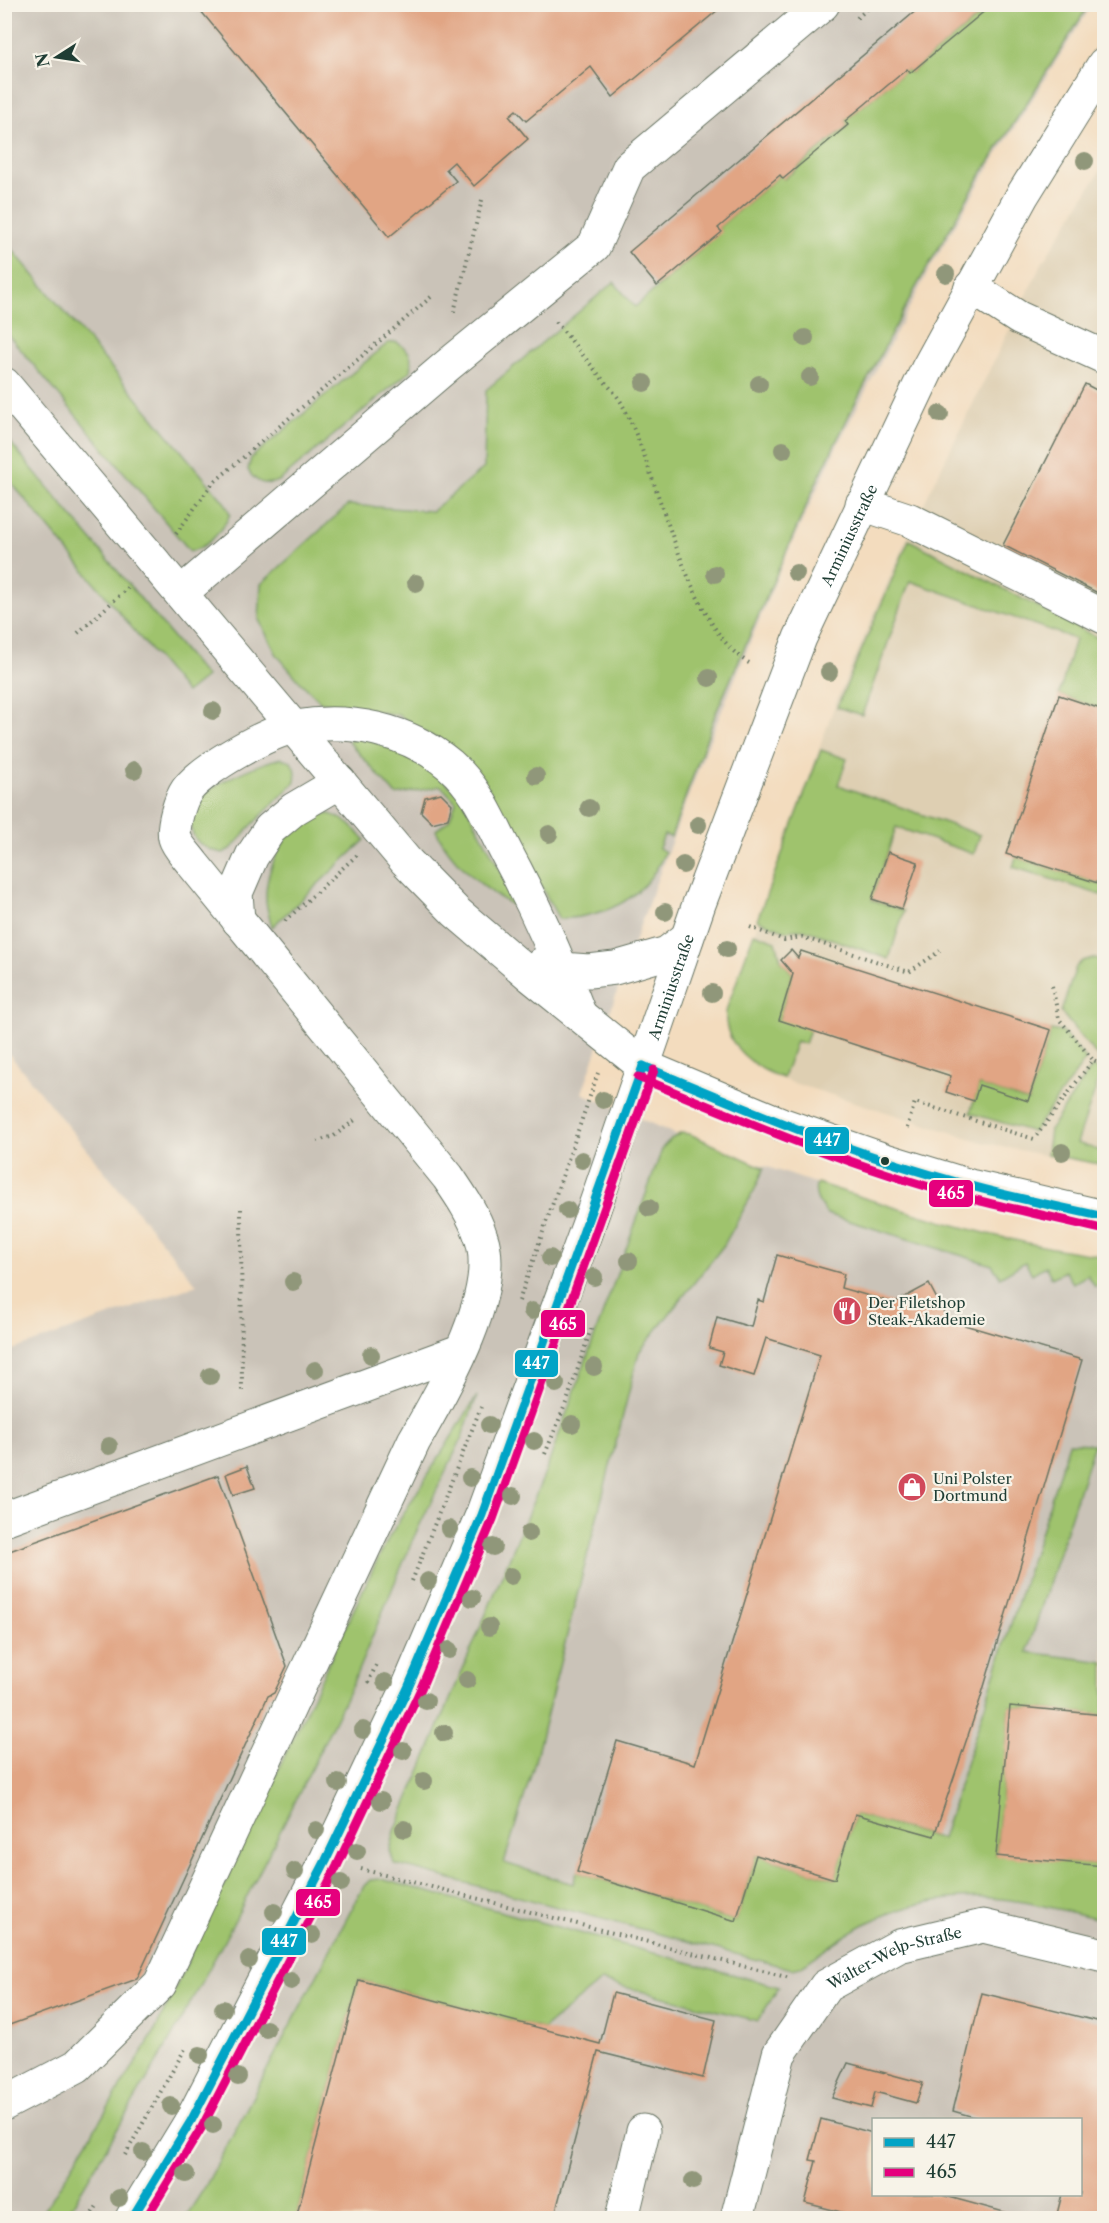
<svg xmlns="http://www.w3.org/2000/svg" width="1109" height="2223" font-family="'Libre Caslon Text',serif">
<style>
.built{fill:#decfb2}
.industrial{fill:#cac3b8;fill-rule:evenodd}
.green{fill:#9fc36d;stroke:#5f8050;stroke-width:1.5}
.building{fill:#e1a584}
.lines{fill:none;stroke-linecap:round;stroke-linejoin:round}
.minor-casing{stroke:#697564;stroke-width:35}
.path{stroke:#697564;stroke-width:4;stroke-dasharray:1.5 4.5;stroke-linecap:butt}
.minor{stroke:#fff;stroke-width:33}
.bus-1-casing{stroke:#f7f3e8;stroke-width:14}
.bus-2-casing{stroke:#f7f3e8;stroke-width:14}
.bus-1{stroke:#02a4c6;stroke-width:9}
.bus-2{stroke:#e5007d;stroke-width:9}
.tree{fill:#90977a}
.bus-dot{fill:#1f3d34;stroke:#f7f3e8;stroke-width:2}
.labels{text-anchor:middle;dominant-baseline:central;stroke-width:4.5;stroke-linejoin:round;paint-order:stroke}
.street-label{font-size:15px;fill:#1f3d34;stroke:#f7f3e8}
.poi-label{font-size:15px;fill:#1f3d34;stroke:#f7f3e8;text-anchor:start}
.line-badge{stroke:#f7f3e8;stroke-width:2}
.badge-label{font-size:16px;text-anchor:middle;font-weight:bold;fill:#fff}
</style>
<rect width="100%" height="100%" fill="#f7f3e8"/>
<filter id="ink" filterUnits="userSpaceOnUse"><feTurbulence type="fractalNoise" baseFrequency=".0167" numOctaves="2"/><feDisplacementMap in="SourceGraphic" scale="12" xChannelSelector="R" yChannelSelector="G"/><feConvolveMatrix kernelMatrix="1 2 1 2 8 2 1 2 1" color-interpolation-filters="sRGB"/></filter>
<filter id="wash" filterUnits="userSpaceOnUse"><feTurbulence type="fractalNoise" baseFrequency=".008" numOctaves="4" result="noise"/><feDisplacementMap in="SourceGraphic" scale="24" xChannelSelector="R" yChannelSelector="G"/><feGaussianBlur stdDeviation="1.35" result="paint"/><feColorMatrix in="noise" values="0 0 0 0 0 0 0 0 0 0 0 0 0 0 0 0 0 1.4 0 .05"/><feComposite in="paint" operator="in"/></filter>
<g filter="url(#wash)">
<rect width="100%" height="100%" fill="#f3dcbe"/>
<polygon class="built" points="1104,165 1104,1165 1061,1159 982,1142 771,1076 742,1054 725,1020 762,910 835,704 903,546 1041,265"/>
<path class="industrial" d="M5,5H1092L982,179L929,270L838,444L782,565L706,749L638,931L582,1093L686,1139L875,1204L987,1239L1104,1258V2218H5L4,1353L197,1285L5,1049ZM874,2120H1080V2194H874Z"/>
<g class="green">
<path d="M993,5H1089L979,178L915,289L853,407L817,481L715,715L671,837L664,835L659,848L665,852C645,899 609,916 559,919L486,786L442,743L398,715L321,702L301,683L277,655L259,620L261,584L348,505L432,511L484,468L486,390L614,282L635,307L721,232L718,228L780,175L784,179L848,126L845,121L907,69L910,73Z"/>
<path d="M5,241L225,503L230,514C224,529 207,549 190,551L5,331Z"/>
<path d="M396,342C410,350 413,355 410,371L279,481C266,486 255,483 248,470L251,458L388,343Z"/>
<polygon points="4,435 206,677 186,693 5,475"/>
<polygon points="909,540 1104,641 1104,710 1059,695 1075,639 910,581 862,715 837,707"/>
<path d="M360,735L425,764L461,796L521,909C490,896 450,861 436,830L449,820L456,802L441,786L396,795L348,741Z"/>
<polygon points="821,750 847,759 838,785 980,835 974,854 896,827 872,900 904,911 889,959 803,929 787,931 757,920"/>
<path d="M281,758L291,762L296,772L295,782L249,828L232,848L223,853C208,850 192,844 191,826C191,818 191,810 196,803C209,784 258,764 281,758Z"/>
<path d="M330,814C346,819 354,828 365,840L272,927C270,918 266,908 266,899C265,870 286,824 316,815C321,814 326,814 330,814Z"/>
<polygon points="1016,857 1104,885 1104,896 1013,867"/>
<path d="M754,933L776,941L781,960L793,974L779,1019L810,1029L805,1044L796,1041L783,1078C756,1069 723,1046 726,1013C727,1004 732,995 735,986C741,969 747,951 754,933Z"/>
<polygon points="1093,958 1104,960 1104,1057 1096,1055 1061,1012 1076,967 1082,961"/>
<polygon points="1051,1030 1062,1032 1086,1059 1033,1132 970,1113 979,1085 1028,1101"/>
<polygon points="1092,1067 1102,1070 1077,1143 1104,1152 1104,1165 1047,1154 1050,1129"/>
<path d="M681,1133L690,1134L764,1168L755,1189L724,1245L639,1352L534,1765L504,1863L573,1884L577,1872L736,1921L756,1855L835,1879L855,1814L942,1839L1069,1443L1094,1444L1027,1652L1104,1662V1715L1010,1706L996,1855L1104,1866V1920C1018,1899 959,1882 873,1920C851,1929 821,1953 800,1967L792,1969L394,1864L390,1850L395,1831L545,1473L663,1147L671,1139Z"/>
<path d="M817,1183C911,1213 1006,1244 1104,1256V1282L1095,1287L1088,1275L1073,1283L1065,1271L1052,1278L1045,1266L1032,1274L1025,1262L1000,1277L992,1265L827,1214C820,1205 812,1195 817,1183Z"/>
<polygon points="477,1396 460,1442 413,1539 352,1685 289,1814 222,1945 166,2047 65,2218 40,2218 154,2033 372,1571 389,1537"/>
<polygon points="381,1879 779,1987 758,2021 601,1981 543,2029 359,1980 296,2218 185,2218 205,2187 364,1886 370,1880"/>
</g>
<g id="blocks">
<g class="building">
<polygon points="195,4 725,4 613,97 591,67 526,121 516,110 509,116 528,139 474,186 454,162 446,169 456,181 389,237"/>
<polygon points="924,4 993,4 910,73 907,69 845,121 848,125 783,179 780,175 718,228 722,232 657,286 629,252"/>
<polygon points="1085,384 1104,394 1104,596 1003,545"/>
<polygon points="1059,695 1104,710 1104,885 1006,854"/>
<polygon points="441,793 452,804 448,819 432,823 421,812 425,797"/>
<polygon points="888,852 918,862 902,909 872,899"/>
<polygon points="791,950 798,958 801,951 837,963 838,962 1051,1030 1028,1101 979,1085 974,1101 946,1092 951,1076 779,1020 793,974 781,960"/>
<polygon points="777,1255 844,1274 841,1288 894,1303 929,1284 948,1320 1082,1360 980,1700 934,1836 855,1814 835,1879 756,1855 736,1921 577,1872 617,1741 695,1764 820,1355 766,1338 754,1376 719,1365 723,1352 709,1348 717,1317 751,1327 758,1300 764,1302"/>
<polygon points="247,1466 255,1488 233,1495 226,1474"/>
<polygon points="218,1475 287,1666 274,1693 268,1696 137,1979 4,2027 4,1553"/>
<polygon points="1010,1706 1104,1715 1104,1866 996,1856"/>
<polygon points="359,1980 600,2044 613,1993 716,2020 703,2078 598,2052 554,2218 296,2218"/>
<polygon points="982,1993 1101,2022 1101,2024 1102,2021 1104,2022 1104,2218 1056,2218 1062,2194 1080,2194 1080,2120 984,2120 953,2111"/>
<polygon points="848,2063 923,2083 916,2103 875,2092 871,2108 832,2098"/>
<polygon points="821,2119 873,2133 873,2194 938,2194 1026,2218 865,2218 805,2203 816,2161 810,2160"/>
</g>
</g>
</g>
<g filter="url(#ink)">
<use href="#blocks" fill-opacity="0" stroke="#697564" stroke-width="1.5"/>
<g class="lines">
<g class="minor-casing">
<g id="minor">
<polyline points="971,287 1019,318 1104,357"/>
<polyline points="4,384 406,861 456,912 531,976 643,1066 781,1124 885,1160 970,1186 1104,1217"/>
<polyline points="862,504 910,520 1104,617"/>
<polyline points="181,593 448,365 594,246 629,167 823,4"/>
<polyline points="238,920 236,893 252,856 270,829 294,809 340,782"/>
<polyline points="542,964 561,969 589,971 615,968 667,953 687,938"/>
<polyline points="4,1519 460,1351"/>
<path d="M4,2104L77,2066L160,1984L414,1441C442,1392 501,1293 481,1237C474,1215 461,1196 448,1177L193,864C188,857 177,846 175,838C172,826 180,800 187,790C202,769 269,731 296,727C349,717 408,730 450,765C477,788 490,821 506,852C534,904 558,958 579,1013"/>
<path id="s1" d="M132,2218L191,2121L326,1860L408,1688L482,1515L593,1212L699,904L800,638L927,370L1022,196L1104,64"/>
<polyline points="622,2218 643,2131"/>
<path id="s2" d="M737,2218L779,2054L826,1986L899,1946L983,1926L1104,1955"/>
</g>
</g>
<g class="path">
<polyline points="857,18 873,4"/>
<polyline points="454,312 483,196"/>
<path d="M556,322C571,340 585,358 600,376C607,385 617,394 622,404C658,469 687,631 751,664"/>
<polyline points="176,534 212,484 431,297"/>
<polyline points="78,633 129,587"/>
<polyline points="285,921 357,855"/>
<polyline points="750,927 784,940 802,937 909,972 940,951"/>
<polyline points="1052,986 1059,1019 1093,1060"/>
<polyline points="907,1128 915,1102 1034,1139 1093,1060 1104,1064"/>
<polyline points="317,1141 334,1136 355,1120"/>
<polyline points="241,1209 242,1395"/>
<polyline points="519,1301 598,1073"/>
<polyline points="545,1454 568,1398 592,1326"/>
<polyline points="412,1581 481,1407"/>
<polyline points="368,1683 377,1663"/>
<polyline points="361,1869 790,1978"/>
<polyline points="125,2155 186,2047"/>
<polyline points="89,2218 97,2206"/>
</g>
<use href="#minor" class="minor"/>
<g class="bus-1-casing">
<g id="bus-1">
<path d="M643,1066C750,1111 858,1157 971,1186C1015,1198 1060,1207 1104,1217"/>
<polyline points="132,2218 191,2121 326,1860 408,1688 482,1515 643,1066"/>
</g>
</g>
<g class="bus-2-casing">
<g id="bus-2">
<path d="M638,1077C746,1122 854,1168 968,1198C1012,1209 1057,1218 1101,1229"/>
<polyline points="146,2218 202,2127 337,1866 419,1693 493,1519 654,1070"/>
</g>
</g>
<use href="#bus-1" class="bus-1"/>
<use href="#bus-2" class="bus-2"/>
</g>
<g class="tree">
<circle cx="1085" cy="161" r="9"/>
<circle cx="946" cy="274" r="9"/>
<circle cx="805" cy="338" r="9"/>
<circle cx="810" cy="377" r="9"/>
<circle cx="644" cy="383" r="9"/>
<circle cx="759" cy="384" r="9"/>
<circle cx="940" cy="414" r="9"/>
<circle cx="783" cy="450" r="9"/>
<circle cx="796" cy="573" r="9"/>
<circle cx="715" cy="574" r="9"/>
<circle cx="416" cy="583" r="9"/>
<circle cx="829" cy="672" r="9"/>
<circle cx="709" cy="678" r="9"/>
<circle cx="213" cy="711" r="9"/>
<circle cx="134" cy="770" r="9"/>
<circle cx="536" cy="776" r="9"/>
<circle cx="589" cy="808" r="9"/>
<circle cx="698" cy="825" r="9"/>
<circle cx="549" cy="834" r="9"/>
<circle cx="683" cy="865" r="9"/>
<circle cx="665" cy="912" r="9"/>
<circle cx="727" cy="949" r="9"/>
<circle cx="712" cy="993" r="9"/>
<circle cx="603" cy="1100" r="9"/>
<circle cx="1062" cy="1152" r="9"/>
<circle cx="582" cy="1160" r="9"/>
<circle cx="649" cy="1208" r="9"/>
<circle cx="567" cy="1210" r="9"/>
<circle cx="550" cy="1258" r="9"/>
<circle cx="629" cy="1261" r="9"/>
<circle cx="594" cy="1277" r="9"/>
<circle cx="293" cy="1282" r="9"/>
<circle cx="532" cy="1311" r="9"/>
<circle cx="576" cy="1328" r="9"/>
<circle cx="371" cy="1355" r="9"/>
<circle cx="594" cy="1367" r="9"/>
<circle cx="315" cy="1370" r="9"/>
<circle cx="210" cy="1376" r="9"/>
<circle cx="556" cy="1384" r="9"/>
<circle cx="572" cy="1424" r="9"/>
<circle cx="489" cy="1425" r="9"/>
<circle cx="534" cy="1441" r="9"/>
<circle cx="109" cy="1446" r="9"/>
<circle cx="470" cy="1478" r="9"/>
<circle cx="513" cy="1496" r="9"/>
<circle cx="449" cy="1529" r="9"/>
<circle cx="529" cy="1533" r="9"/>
<circle cx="493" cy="1547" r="9"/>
<circle cx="511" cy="1576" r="9"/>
<circle cx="428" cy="1581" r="9"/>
<circle cx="472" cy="1598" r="9"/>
<circle cx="489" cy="1627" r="9"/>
<circle cx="449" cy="1650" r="9"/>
<circle cx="467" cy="1680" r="9"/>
<circle cx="385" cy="1682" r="9"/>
<circle cx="426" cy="1701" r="9"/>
<circle cx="363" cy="1730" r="9"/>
<circle cx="444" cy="1733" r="9"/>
<circle cx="403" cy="1751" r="9"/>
<circle cx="424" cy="1781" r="9"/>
<circle cx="338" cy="1783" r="9"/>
<circle cx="381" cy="1801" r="9"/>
<circle cx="404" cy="1829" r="9"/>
<circle cx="316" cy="1830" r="9"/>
<circle cx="357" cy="1851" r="9"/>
<circle cx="295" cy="1871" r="9"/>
<circle cx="341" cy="1883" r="9"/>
<circle cx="274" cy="1912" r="9"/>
<circle cx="312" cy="1935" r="9"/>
<circle cx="249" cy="1960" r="9"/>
<circle cx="291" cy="1981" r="9"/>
<circle cx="223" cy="2009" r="9"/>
<circle cx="266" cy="2029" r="9"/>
<circle cx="200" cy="2055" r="9"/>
<circle cx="238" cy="2077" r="9"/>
<circle cx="171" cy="2106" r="9"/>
<circle cx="213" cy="2125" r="9"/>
<circle cx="143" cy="2152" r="9"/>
<circle cx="186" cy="2174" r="9"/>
<circle cx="693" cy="2181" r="9"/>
<circle cx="119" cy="2198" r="9"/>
</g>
</g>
<defs>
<g id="restaurant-disc" transform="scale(1.5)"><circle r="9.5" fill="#d1495b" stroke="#f7f3e8"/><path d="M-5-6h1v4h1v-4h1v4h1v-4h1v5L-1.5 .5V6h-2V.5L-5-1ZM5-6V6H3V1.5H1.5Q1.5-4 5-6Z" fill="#fff"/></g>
<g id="shop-disc" transform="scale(1.5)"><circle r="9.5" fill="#d1495b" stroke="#f7f3e8"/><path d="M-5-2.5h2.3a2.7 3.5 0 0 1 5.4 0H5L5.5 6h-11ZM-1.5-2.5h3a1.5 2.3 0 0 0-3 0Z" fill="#fff"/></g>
</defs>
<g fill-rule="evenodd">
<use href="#restaurant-disc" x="847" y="1311"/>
<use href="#shop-disc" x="912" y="1487"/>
</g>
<circle class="bus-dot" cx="885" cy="1161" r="5"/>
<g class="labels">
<g class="street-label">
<text stroke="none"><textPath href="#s1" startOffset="1833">Arminiusstraße</textPath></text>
<text stroke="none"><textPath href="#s1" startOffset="1347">Arminiusstraße</textPath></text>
<text stroke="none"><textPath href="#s2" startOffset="327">Walter-Welp-Straße</textPath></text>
</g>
<g class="poi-label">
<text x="868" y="1302">Der Filetshop<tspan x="868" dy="17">Steak-Akademie</tspan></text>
<text x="933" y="1478">Uni Polster<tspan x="933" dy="17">Dortmund</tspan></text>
</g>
</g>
<g class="line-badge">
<rect x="804" y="1126" width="46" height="29" rx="6" fill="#02a4c6"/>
<rect x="928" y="1179" width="46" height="29" rx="6" fill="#e5007d"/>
<rect x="540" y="1309" width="46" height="29" rx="6" fill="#e5007d"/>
<rect x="514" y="1349" width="45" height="29" rx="6" fill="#02a4c6"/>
<rect x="295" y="1888" width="46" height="29" rx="6" fill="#e5007d"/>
<rect x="261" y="1927" width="46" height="29" rx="6" fill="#02a4c6"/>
</g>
<g class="badge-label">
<text x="827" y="1146">447</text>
<text x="951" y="1199">465</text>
<text x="563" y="1330">465</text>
<text x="536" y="1369">447</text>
<text x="318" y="1908">465</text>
<text x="284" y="1947">447</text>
</g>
<rect width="1109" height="2223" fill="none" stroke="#f7f3e8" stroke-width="24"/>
<rect x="872" y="2118" width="210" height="78" fill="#f7f3e8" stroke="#a1aaa0" stroke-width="1.5"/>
<rect x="884" y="2138" width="30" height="9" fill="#02a4c6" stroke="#a1aaa0" stroke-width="1.5"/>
<text x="926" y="2148" font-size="18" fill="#1f3d34">447</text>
<rect x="884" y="2168" width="30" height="9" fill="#e5007d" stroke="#a1aaa0" stroke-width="1.5"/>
<text x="926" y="2178" font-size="18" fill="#1f3d34">465</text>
<g transform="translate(57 57) rotate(258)" stroke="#f7f3e8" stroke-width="4.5" paint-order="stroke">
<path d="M0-4.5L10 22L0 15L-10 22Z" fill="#1f3d34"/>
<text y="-9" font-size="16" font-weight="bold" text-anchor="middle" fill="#1f3d34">N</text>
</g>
</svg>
